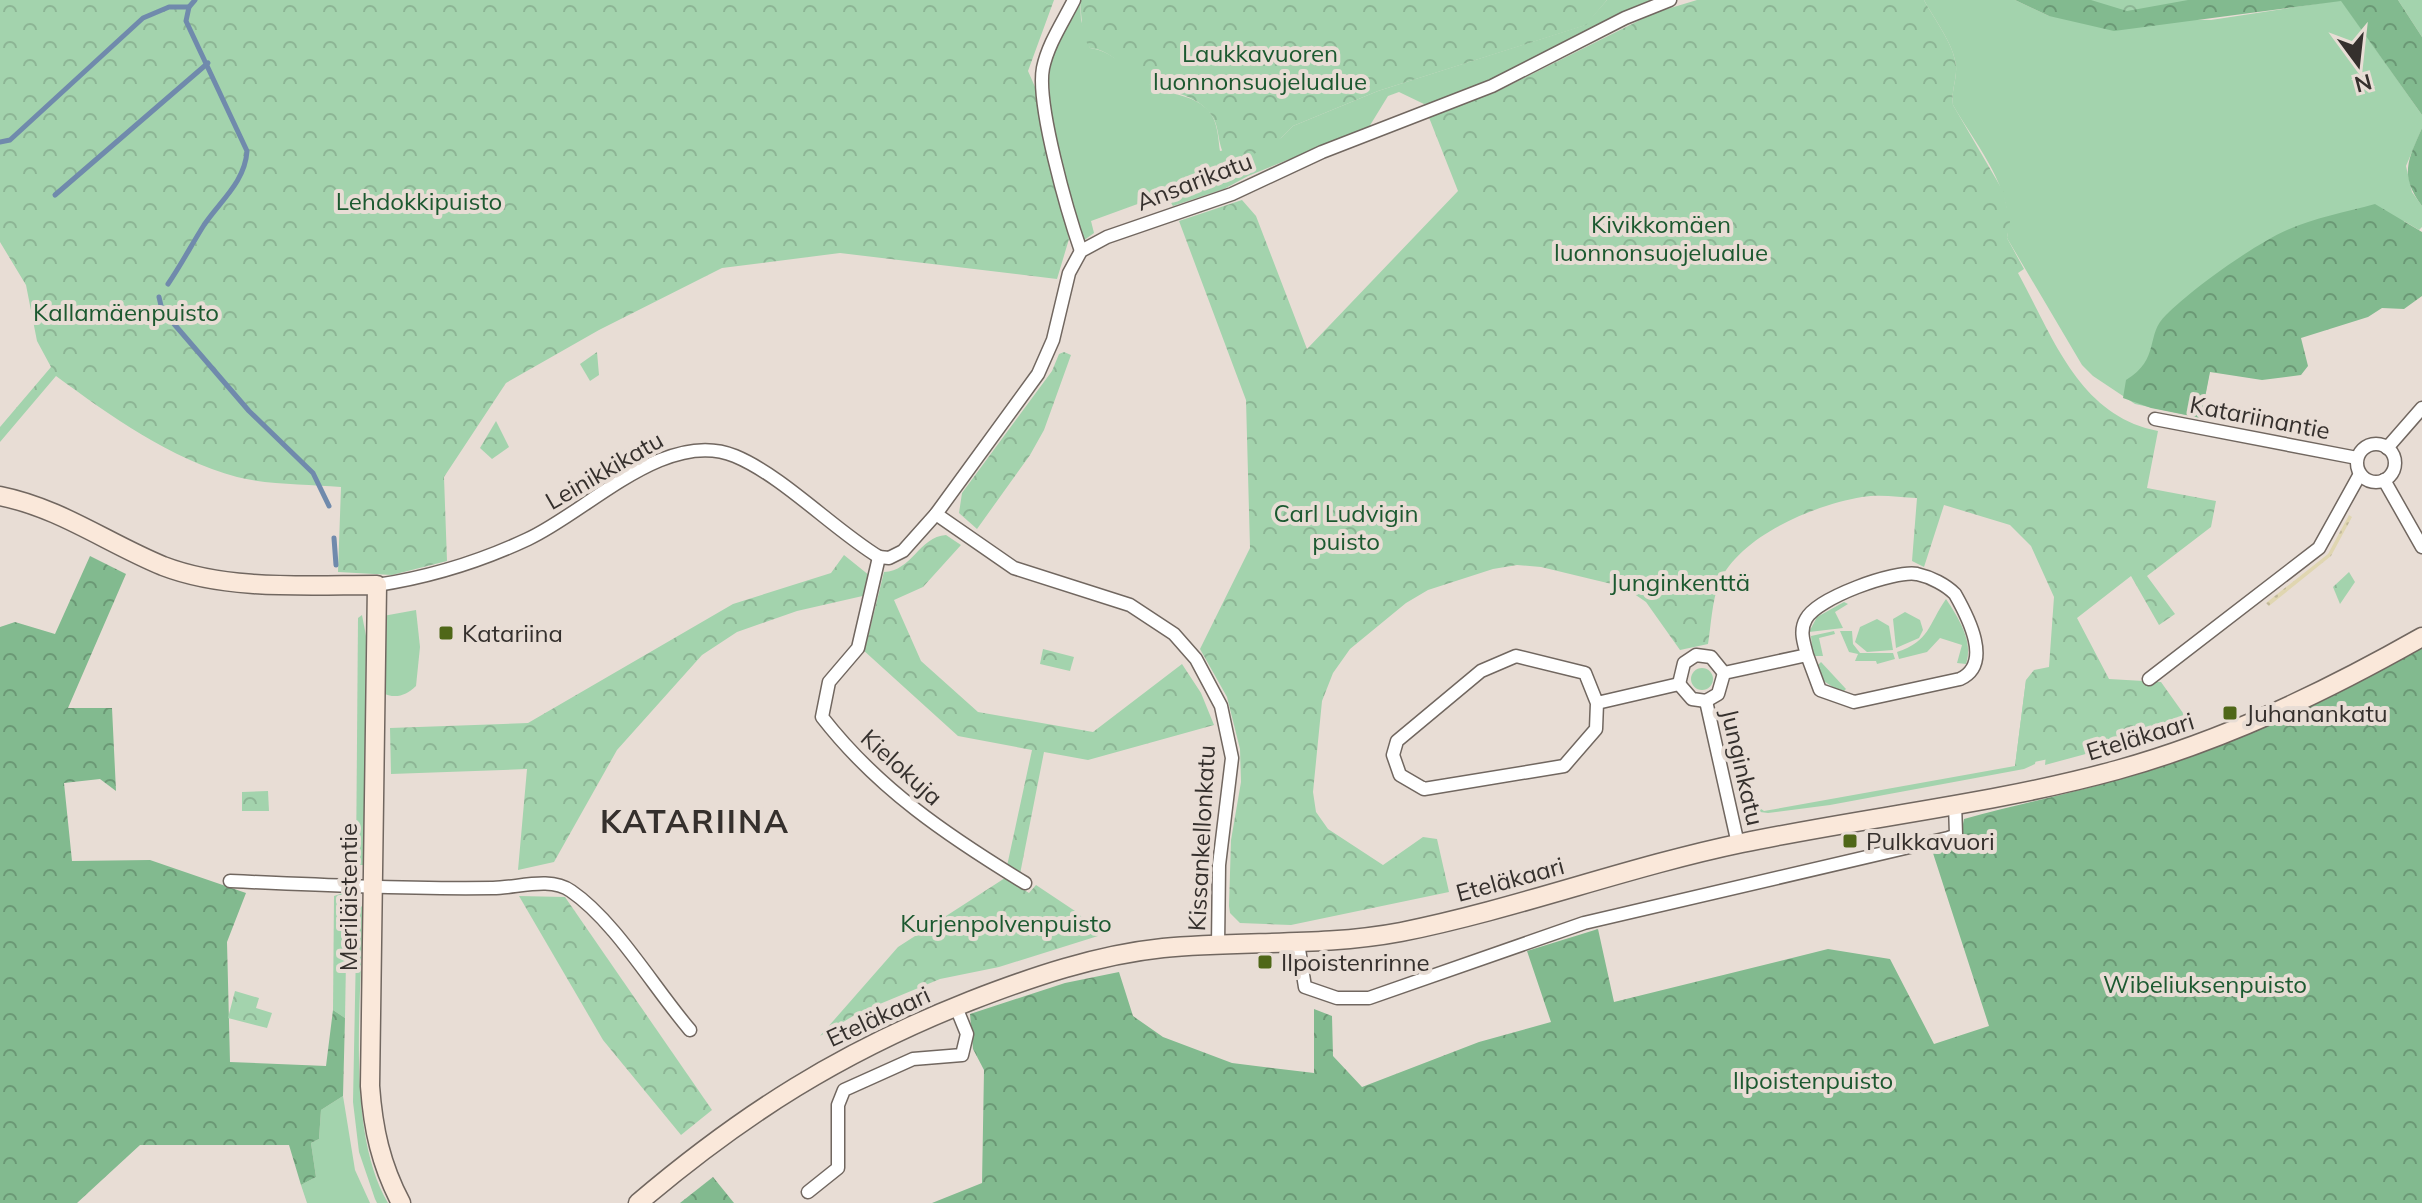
<svg xmlns="http://www.w3.org/2000/svg" width="2422" height="1203" font-family="Mulish,sans-serif">
<style>
.green{fill:#a3d3ad}
.forest{fill:url(#forest-crowns)}
.sand{fill:url(#sand-dots)}
.park{fill:url(#park-crowns)}
.lines{fill:none;stroke-linecap:round;stroke-linejoin:round}
.stream{stroke:#708aac;stroke-width:5}
.street-casing{stroke:#716760;stroke-width:15}
.secondary-casing{stroke:#716760;stroke-width:21}
.street{stroke:#fff;stroke-width:12}
.secondary{stroke:#fae8da;stroke-width:18}
.poi-dot{fill:#4f6718;stroke:#e8ddd5;stroke-width:3}
.labels{text-anchor:middle;dominant-baseline:central;stroke-width:8;stroke-linejoin:round;paint-order:stroke}
.park-label{font-size:24px;fill:#1c5930;stroke:#e8ddd5}
.street-label{font-size:24px;fill:#35302d;stroke:#e8ddd5}
.poi-label{font-size:24px;fill:#35302d;stroke:#e8ddd5;text-anchor:start}
.district-label{font-size:32px;font-weight:bold;letter-spacing:2px;fill:#35302d;stroke:#e8ddd5}
</style>
<defs>
<pattern id="forest-crowns" width="20" height="18" patternUnits="userSpaceOnUse" patternTransform="scale(2)"><rect width="20" height="18" fill="#82ba8f"/><path d="M2 6a3 3 0 1 1 6 0M12 15a3 3 0 1 1 6 0" fill="none" stroke="#6b9875"/></pattern>
<pattern id="sand-dots" width="8" height="8" patternUnits="userSpaceOnUse" patternTransform="scale(2)"><rect width="8" height="8" fill="#e0d6b1"/><path d="M2 2h.1M6 6h.1" fill="none" stroke="#c1b899" stroke-width="1.8" stroke-linecap="round"/></pattern>
<pattern id="park-crowns" width="20" height="18" patternUnits="userSpaceOnUse" patternTransform="scale(2)"><rect width="20" height="18" fill="#a3d3ad"/><path d="M2 6a3 3 0 1 1 6 0M12 15a3 3 0 1 1 6 0" fill="none" stroke="#8db595"/></pattern>
</defs>
<rect width="100%" height="100%" fill="#e8ddd5"/>
<g class="green">
<path d="M1080,0L1081,20L1090,48C1117,52 1131,75 1155,87C1173,96 1191,94 1207,109C1218,120 1218,137 1220,151L1281,138L1293,126L1378,91L1585,25L1607,0H1659L1495,80L1439,102L1424,104L1399,92L1388,96L1369,127L1248,176L1224,189L1173,206L1165,194L1091,221L1094,233L1083,241C1071,203 1044,105 1050,69C1054,47 1069,18 1080,0Z"/>
<path d="M1924,0H2015L2049,16L2211,20L2341,0L2422,115V128L2406,166L2412,192L2422,206V227L2419,230L2404,221L2217,333L2201,418L2135,404L2093,376L2082,365L2007,238C2016,191 1975,144 1953,105C1951,91 1957,79 1956,66C1954,44 1934,19 1924,0Z"/>
<polygon points="2398,0 2422,0 2422,37"/>
<path d="M1946,599C1958,617 1974,642 1966,664L1957,663L1962,645L1940,638L1927,652L1899,659L1897,652C1930,641 1928,625 1946,599Z"/>
<polygon points="1844,602 1848,604 1835,612 1843,628 1809,632 1817,617"/>
<path d="M416,610L420,647L416,686C406,696 395,699 382,693L383,616Z"/>
<polygon points="1905,612 1920,620 1923,630 1919,638 1896,648 1893,619"/>
<polygon points="362,615 366,636 364,865 356,865 358,618"/>
<polygon points="1877,619 1889,626 1893,650 1867,652 1855,642 1860,627"/>
<polygon points="1834,631 1835,634 1819,638 1823,656 1813,656 1811,636"/>
<polygon points="1840,631 1852,631 1853,644 1860,653 1893,653 1895,659 1877,664 1876,661 1855,661 1858,654 1849,652"/>
<polygon points="1821,662 1846,689 1842,693 1819,678 1816,667"/>
<circle cx="1702" cy="679" r="11"/>
<polygon points="2038,678 2040,737 2035,764 2024,769 1830,805 1768,813 1752,811 1743,796 1764,811 2015,766 2026,680"/>
<polygon points="2164,703 2179,725 2178,729 2045,765 2050,717"/>
<polygon points="343,893 347,902 345,1018 333,1010 334,896"/>
<path d="M357,899L363,909C362,993 345,1131 388,1203H377L375,1199L359,1152L353,1102Z"/>
<polygon points="343,1096 355,1170 370,1203 307,1203 301,1185 316,1177 311,1143 319,1139 321,1110"/>
</g>
<g class="forest">
<polygon points="2015,0 2398,0 2422,37 2422,115 2341,1 2114,31 2049,16"/>
<path d="M2422,128V206C2399,175 2408,160 2422,128Z"/>
<path d="M2375,204L2422,232V296L2404,309L2382,308L2368,317L2301,338L2308,366L2301,375L2262,380L2210,372L2201,418L2151,408L2123,398L2126,380C2161,359 2145,334 2166,315C2192,289 2253,245 2287,230C2314,218 2346,212 2375,204Z"/>
<polygon points="90,556 126,574 68,708 112,708 116,791 100,779 64,783 72,861 150,860 246,893 227,942 230,1062 326,1066 333,1010 345,1018 343,1096 321,1110 319,1139 311,1143 316,1177 301,1185 289,1145 140,1145 77,1203 0,1203 0,627 15,622 55,634"/>
<path d="M2422,648V1203H932L982,1183L984,1070L973,1049L970,1014L1065,983L1119,972L1133,1016L1163,1037L1232,1063L1314,1073V1009L1332,1016L1333,1056L1362,1087L1479,1042L1551,1022L1527,951L1598,929L1614,1002L1828,949L1890,959L1934,1044L1989,1026L1931,847L1959,844L1964,819C2030,801 2098,788 2163,766C2254,736 2338,695 2422,648Z"/>
<polygon points="713,1177 734,1203 680,1203"/>
</g>
<polygon class="sand" points="2349,515 2352,517 2331,556 2269,606 2266,603 2328,554"/>
<g class="park">
<path d="M0,0H1054L1028,71L1039,96L1069,239L1057,279L840,253L722,268L599,330L506,383L444,477L447,561L392,575L338,572L341,487C308,484 269,485 237,477C169,458 112,417 56,376L0,442V427L51,367L37,341L26,285L0,242Z"/>
<path d="M1080,0H1607L1586,25L1378,91L1293,126L1281,138L1254,154L1238,161L1227,159C1216,145 1221,126 1210,113C1191,89 1160,94 1137,78C1119,65 1113,51 1090,48L1083,36Z"/>
<path d="M1697,0H1924C1934,19 1954,44 1956,66C1957,79 1951,91 1953,105L2003,191L2010,221L2007,238L2024,269L2018,273C2053,337 2079,416 2158,431L2147,488L2216,501L2211,527L2147,576L2175,614L2159,625L2131,576L2077,618L2109,679L2161,682L2188,720L2105,747L2015,766L2026,680L2034,670L2049,667L2054,597L2031,546L2010,525L1944,505L1924,567L1912,561L1917,498C1898,497 1880,494 1862,497C1814,505 1739,536 1719,583C1712,601 1711,625 1708,644L1680,650L1646,602L1624,587L1541,567L1517,565L1493,569L1428,590L1406,603L1350,649L1333,673L1322,701L1313,792L1316,812L1328,829L1383,865L1423,837L1437,839L1449,892L1291,925L1240,923L1230,913L1229,906L1231,840L1241,782L1240,749L1227,697L1200,649L1250,548L1246,400L1179,221L1242,200L1256,216L1307,349L1458,191L1428,115L1494,93L1654,13Z"/>
<polygon points="2091,0 2188,0 2127,11"/>
<polygon points="597,352 599,375 590,381 580,364"/>
<polygon points="1064,352 1071,355 1044,430 1030,455 977,529 959,513 962,493 1052,371 1059,354"/>
<polygon points="496,421 509,447 492,459 480,448"/>
<path d="M946,535L961,545L923,587L894,600L921,661L978,712L1093,732L1182,664L1201,693L1214,725L1088,760L1044,752L1020,874L1007,866L1032,750L958,736L862,649L867,641L884,572C912,571 919,537 946,535Z"/>
<polygon points="844,555 870,576 867,595 797,611 737,632 702,655 617,750 554,862 518,870 527,769 391,774 390,728 528,723 733,604 831,573"/>
<polygon points="2349,572 2355,582 2340,604 2333,587"/>
<polygon points="1043,649 1074,657 1070,671 1040,664"/>
<polygon points="268,791 269,811 242,811 242,792"/>
<polygon points="1005,878 1029,893 1036,885 1078,913 1098,936 999,967 940,979 858,1013 820,1036 898,947"/>
<polygon points="519,896 565,897 712,1110 681,1135 603,1040"/>
<polygon points="235,991 259,998 256,1008 272,1013 267,1028 228,1018"/>
</g>
<g class="lines">
<g class="stream">
<polyline points="0,142 10,140 143,18 169,7 189,7"/>
<polyline points="55,195 208,63"/>
<path d="M168,284C181,265 192,244 204,225C220,201 245,182 247,151L186,21L189,7L195,0"/>
<polyline points="159,297 162,310 249,411 313,473 329,506"/>
<polyline points="334,538 336,565"/>
</g>
<g class="street-casing">
<g id="street">
<path d="M1074,0C1063,22 1048,44 1043,68C1036,104 1068,214 1081,251"/>
<polyline points="2155,419 2357,458"/>
<circle cx="2376" cy="463" r="19"/>
<polyline points="2387,448 2422,408"/>
<polyline points="2384,480 2422,547"/>
<polyline points="936,514 1014,568 1130,605 1174,634 1196,659 1221,706 1232,758 1219,865 1218,946"/>
<polyline points="879,557 889,558 903,551 936,514 1038,374 1053,340 1069,273 1081,251 1107,237 1232,194 1322,152 1492,86 1625,18 1670,0"/>
<path d="M879,557L858,648L829,682L822,717C878,789 948,836 1025,883"/>
<path d="M377,585C430,577 479,562 528,539C587,512 666,427 735,456C783,476 833,529 879,557"/>
<polyline points="2149,679 2319,548 2360,474"/>
<polyline points="1679,684 1684,663 1696,655 1711,657 1724,673"/>
<path d="M1706,701L1718,694L1724,673L1807,655L1820,690L1854,702L1960,679C1993,664 1968,617 1955,594C1946,585 1931,577 1917,574C1894,570 1817,598 1806,619C1799,631 1804,643 1807,655"/>
<polyline points="1706,701 1738,844"/>
<polyline points="1597,703 1596,729 1564,766 1424,789 1400,775 1393,755 1397,741 1481,671 1516,656 1585,673 1597,703 1679,684 1692,699 1706,701"/>
<path d="M230,881C317,885 405,889 493,888C517,888 550,876 571,891C615,921 654,988 690,1030"/>
<polyline points="1298,943 1305,987 1337,998 1369,998 1584,923 1948,838 1956,835 1955,803"/>
<polyline points="808,1192 838,1168 838,1105 844,1090 913,1059 962,1055 967,1034 956,1007"/>
</g>
</g>
<g class="secondary-casing">
<g id="secondary">
<path d="M0,496C60,508 107,543 163,566C228,591 308,585 377,585L370,1086C373,1129 381,1165 401,1203"/>
<path d="M638,1203C744,1113 841,1052 970,1001C1032,977 1096,955 1163,948C1242,940 1322,947 1401,932C1516,909 1627,867 1742,843C1866,817 1994,804 2117,770C2225,740 2325,692 2422,637"/>
</g>
</g>
<use href="#street" class="street"/>
<use href="#secondary" class="secondary"/>
</g>
<g class="poi-dot">
<rect x="438" y="625" width="16" height="16" rx="4"/>
<rect x="2222" y="705" width="16" height="16" rx="4"/>
<rect x="1842" y="833" width="16" height="16" rx="4"/>
<rect x="1257" y="954" width="16" height="16" rx="4"/>
</g>
<g class="labels">
<g class="park-label">
<text x="1260" y="53">Laukkavuoren<tspan x="1260" dy="28">luonnonsuojelualue</tspan></text>
<text x="419" y="201">Lehdokkipuisto</text>
<text x="1661" y="224">Kivikkomäen<tspan x="1661" dy="28">luonnonsuojelualue</tspan></text>
<text x="126" y="312">Kallamäenpuisto</text>
<text x="1346" y="513">Carl Ludvigin<tspan x="1346" dy="28">puisto</tspan></text>
<text x="1680" y="582">Junginkenttä</text>
<text x="1006" y="923">Kurjenpolvenpuisto</text>
<text x="2205" y="984">Wibeliuksenpuisto</text>
<text x="1813" y="1080">Ilpoistenpuisto</text>
</g>
<g class="street-label">
<text transform="translate(1194 181) rotate(-21)">Ansarikatu</text>
<text transform="translate(2260 417) rotate(11)">Katariinantie</text>
<text transform="translate(604 470) rotate(-30)">Leinikkikatu</text>
<text transform="translate(2140 736) rotate(-17)">Eteläkaari</text>
<text transform="translate(902 767) rotate(42)">Kielokuja</text>
<text transform="translate(1743 767) rotate(77)">Junginkatu</text>
<text transform="translate(1201 838) rotate(-87)">Kissankellonkatu</text>
<text transform="translate(1510 879) rotate(-15)">Eteläkaari</text>
<text transform="translate(348 897) rotate(-90)">Meriläistentie</text>
<text transform="translate(878 1016) rotate(-25)">Eteläkaari</text>
</g>
<g class="poi-label">
<text x="462" y="633">Katariina</text>
<text x="2246" y="713">Juhanankatu</text>
<text x="1866" y="841">Pulkkavuori</text>
<text x="1281" y="962">Ilpoistenrinne</text>
</g>
<g class="district-label">
<text x="695" y="821">KATARIINA</text>
</g>
</g>
<g transform="translate(2358 64) rotate(165)" stroke="#e8ddd5" stroke-width="6" paint-order="stroke">
<path d="M0-6L14 30L0 20L-14 30Z" fill="#35302d"/>
<text y="-12" font-size="22" font-weight="bold" text-anchor="middle" fill="#35302d">N</text>
</g>
</svg>
